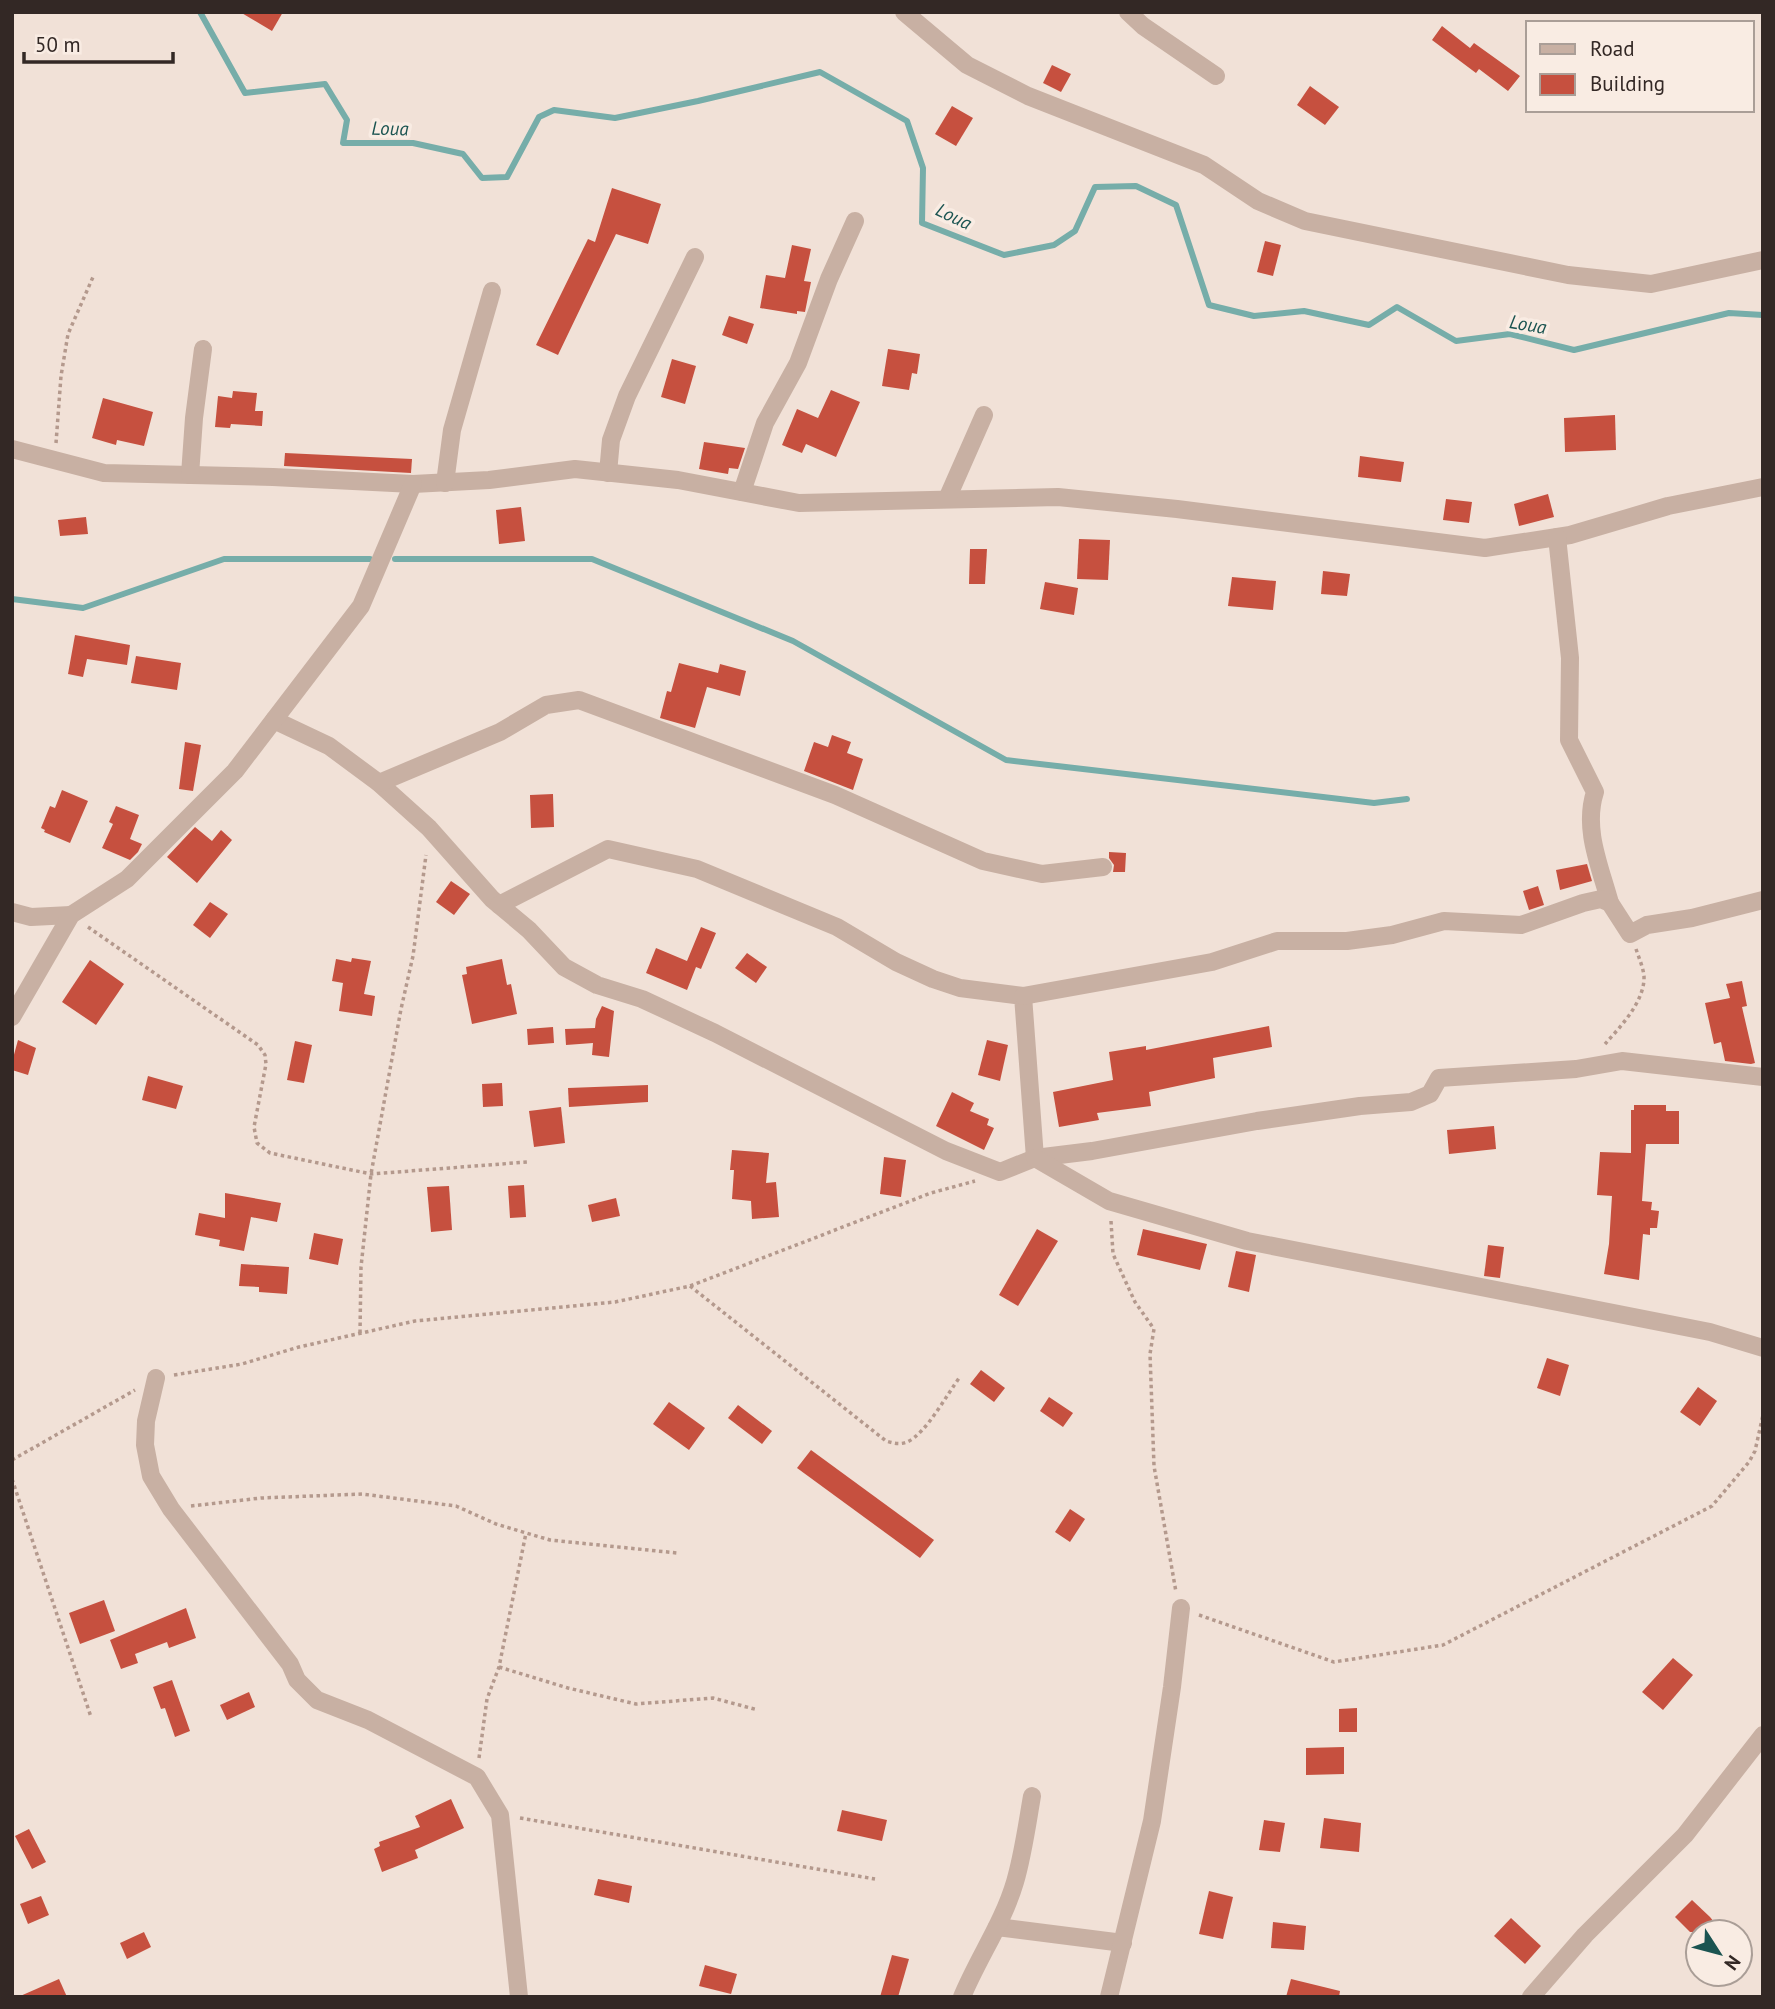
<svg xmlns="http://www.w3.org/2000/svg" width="1775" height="2009" font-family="'PT Sans',sans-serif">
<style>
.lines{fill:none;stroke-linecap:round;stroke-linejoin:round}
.stream{stroke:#76ada9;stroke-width:6}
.building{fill:#c6503f}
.path{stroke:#b4998d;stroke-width:3.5;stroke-dasharray:3.5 3.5;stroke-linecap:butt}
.minor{stroke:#c8b0a3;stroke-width:18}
.labels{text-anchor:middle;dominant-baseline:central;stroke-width:7;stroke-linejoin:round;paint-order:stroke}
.water-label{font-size:19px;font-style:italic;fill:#1b5451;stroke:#f9ece3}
</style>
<rect width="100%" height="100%" fill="#f1e1d7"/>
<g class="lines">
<g class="stream">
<polyline points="200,12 245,93 325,84 347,120 343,143 413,143 463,154 482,178 507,177 539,117 554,110 615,118 698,101 820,72 907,121 923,168 922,223 1004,255 1054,245 1075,231 1095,187 1136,186 1176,205 1209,305 1254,316 1304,311 1369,325 1397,307 1456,341 1510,334 1574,350 1729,313 1763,315"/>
<polyline points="395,559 592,559 793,641 1006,760 1374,803 1407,799"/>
<polyline points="12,599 83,608 224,559 370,559"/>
</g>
</g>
<g class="building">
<polygon points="240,12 283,12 272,31"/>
<polygon points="1442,26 1470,48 1474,43 1520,76 1508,91 1479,69 1476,73 1432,40"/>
<polygon points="1052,65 1071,74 1061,92 1043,83"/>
<polygon points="1310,86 1339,107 1325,125 1297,105"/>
<polygon points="952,106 973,118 956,146 935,134"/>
<polygon points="612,188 661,204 648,244 616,234 558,355 536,345 588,239 595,242"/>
<polygon points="1265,241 1281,245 1273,276 1257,272"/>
<polygon points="792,245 811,249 804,281 811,282 805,312 797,311 797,314 760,308 766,275 785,278"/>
<polygon points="729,316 754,324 747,344 722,335"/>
<polygon points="888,349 920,354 917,374 912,373 909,390 882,386"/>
<polygon points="672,359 696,366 685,404 661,397"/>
<polygon points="831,390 860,402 836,457 806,444 802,453 782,445 797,409 818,418"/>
<polygon points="233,391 257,393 255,411 263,411 262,426 231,424 230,428 215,427 218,396 232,398"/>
<polygon points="103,398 153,412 144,446 117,440 116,445 92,438"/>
<polygon points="1615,415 1616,450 1565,452 1564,418"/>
<polygon points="704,442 745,448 738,469 729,468 728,474 699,469"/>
<polygon points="285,453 412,459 411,473 284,466"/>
<polygon points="1360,456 1404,462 1401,482 1358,477"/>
<polygon points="1548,494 1554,517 1519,526 1514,504"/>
<polygon points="1446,499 1472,502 1469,523 1443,520"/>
<polygon points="521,507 525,541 499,544 496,510"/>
<polygon points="86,517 88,534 60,536 58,520"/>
<polygon points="1079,539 1110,540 1108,580 1077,579"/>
<polygon points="970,549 987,549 985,584 969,584"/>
<polygon points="1323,571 1350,574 1347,596 1321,594"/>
<polygon points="1232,577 1276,581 1273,610 1228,606"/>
<polygon points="1045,582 1078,588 1074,615 1040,609"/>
<polygon points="75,635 130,645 127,665 87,659 83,677 68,674"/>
<polygon points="136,656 181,663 177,690 131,683"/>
<polygon points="679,663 718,673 720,664 746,671 740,696 707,687 695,728 660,718 667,691 671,692"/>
<polygon points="832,735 851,742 847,753 863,759 853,790 804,771 814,742 828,747"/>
<polygon points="185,742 201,745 193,791 179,789"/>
<polygon points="62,790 88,801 70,843 44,832 45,830 41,828 50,806 55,808"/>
<polygon points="553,794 554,827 531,828 530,795"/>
<polygon points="116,806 139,815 130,839 142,844 138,852 130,860 102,848 113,824 109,822"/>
<polygon points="195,827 212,841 221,830 232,840 197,883 167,857"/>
<polygon points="1109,852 1126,853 1125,872 1113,872 1114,865 1109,858"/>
<polygon points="1587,864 1592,881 1560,890 1556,870"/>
<polygon points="451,881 470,894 454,915 436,902"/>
<polygon points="1538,886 1544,905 1529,910 1523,891"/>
<polygon points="210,902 228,914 210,938 193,925"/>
<polygon points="701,927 716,933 701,969 696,967 687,990 646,973 656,948 687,961"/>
<polygon points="747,953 767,967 756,983 735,968"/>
<polygon points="352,958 371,961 364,994 375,996 372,1016 339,1011 343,983 332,981 336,959 351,962"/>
<polygon points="502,959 507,985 511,984 517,1014 472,1024 462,975 467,974 466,967"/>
<polygon points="90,960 124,984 96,1025 62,1002"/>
<polygon points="1742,981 1747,1006 1742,1007 1755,1063 1751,1064 1725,1061 1721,1042 1714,1044 1705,1003 1730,998 1726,984"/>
<polygon points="602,1006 614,1011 609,1057 592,1055 593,1043 566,1045 565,1029 595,1028 596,1019"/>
<polygon points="1269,1026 1272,1047 1213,1058 1215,1078 1149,1092 1151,1106 1097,1113 1099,1120 1059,1127 1053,1092 1113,1080 1109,1052 1146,1046 1146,1050"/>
<polygon points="553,1027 554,1043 528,1045 527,1029"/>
<polygon points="18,1040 36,1048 28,1075 12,1070 12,1062"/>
<polygon points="987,1040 1008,1045 1000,1081 978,1075"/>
<polygon points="295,1041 312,1045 304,1083 287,1080"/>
<polygon points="148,1076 183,1086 176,1109 142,1100"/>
<polygon points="502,1083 503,1106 483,1107 482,1084"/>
<polygon points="648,1085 648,1102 569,1107 568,1088"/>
<polygon points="952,1092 974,1103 970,1111 989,1119 987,1125 994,1128 984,1150 936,1126"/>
<polygon points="1634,1105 1666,1105 1666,1111 1679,1111 1679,1144 1646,1144 1642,1201 1652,1202 1651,1210 1659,1211 1657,1228 1650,1228 1650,1235 1643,1234 1639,1280 1604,1274 1609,1244 1612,1196 1597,1195 1600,1152 1631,1153 1631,1110 1634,1110"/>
<polygon points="561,1107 565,1143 534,1147 529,1111"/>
<polygon points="1494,1126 1496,1149 1449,1154 1447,1130"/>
<polygon points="732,1150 769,1153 766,1183 776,1182 779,1217 752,1219 751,1201 732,1199 734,1170 730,1170"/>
<polygon points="884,1157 906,1160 901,1197 880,1194"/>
<polygon points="524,1185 526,1217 510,1218 508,1186"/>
<polygon points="449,1186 452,1230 431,1232 427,1187"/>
<polygon points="225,1193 281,1203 277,1222 251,1217 244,1251 219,1246 220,1240 195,1235 199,1213 225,1218"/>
<polygon points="616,1198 620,1216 592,1222 588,1205"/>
<polygon points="1037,1229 1058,1241 1018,1306 999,1295"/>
<polygon points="1143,1229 1207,1244 1200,1270 1137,1255"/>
<polygon points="314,1233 343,1239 338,1265 309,1259"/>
<polygon points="1488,1245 1504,1247 1500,1278 1484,1276"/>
<polygon points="1236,1251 1256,1255 1249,1292 1228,1287"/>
<polygon points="241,1264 289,1267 287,1294 259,1292 259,1287 239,1286"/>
<polygon points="1547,1358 1569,1365 1560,1396 1537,1388"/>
<polygon points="981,1370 1005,1388 994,1402 970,1384"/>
<polygon points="1698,1387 1717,1401 1700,1426 1680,1412"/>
<polygon points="1049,1397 1073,1413 1063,1427 1040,1411"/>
<polygon points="669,1402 705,1428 689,1450 653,1424"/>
<polygon points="738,1405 772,1431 762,1444 728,1418"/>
<polygon points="811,1450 934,1540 920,1558 797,1468"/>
<polygon points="1070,1509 1085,1519 1070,1542 1055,1532"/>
<polygon points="104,1600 115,1631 80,1644 69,1613"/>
<polygon points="186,1608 196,1638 169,1648 167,1642 135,1654 138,1663 121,1669 110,1640"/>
<polygon points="1673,1658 1693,1675 1663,1710 1642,1692"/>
<polygon points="172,1680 190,1731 175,1737 165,1708 161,1709 153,1687"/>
<polygon points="249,1692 255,1707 227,1720 220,1705"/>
<polygon points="1357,1708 1357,1732 1339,1732 1339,1709"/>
<polygon points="1344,1747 1344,1774 1306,1775 1306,1748"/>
<polygon points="451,1799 464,1828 415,1850 418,1858 382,1872 374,1849 380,1846 379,1842 420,1827 415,1816"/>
<polygon points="842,1810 887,1820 882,1841 837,1831"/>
<polygon points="1324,1818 1361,1823 1359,1852 1320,1848"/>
<polygon points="1264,1820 1285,1823 1280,1852 1259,1850"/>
<polygon points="29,1829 46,1862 32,1869 15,1836"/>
<polygon points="598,1879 632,1886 629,1903 594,1895"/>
<polygon points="1209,1891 1233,1897 1223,1939 1199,1934"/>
<polygon points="41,1896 49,1915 28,1924 20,1904"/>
<polygon points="1692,1900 1710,1917 1722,1932 1690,1932 1675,1917"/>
<polygon points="1511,1918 1541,1946 1525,1964 1494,1936"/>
<polygon points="1273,1922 1306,1926 1304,1950 1271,1948"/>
<polygon points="144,1932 151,1947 127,1959 120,1943"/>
<polygon points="892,1955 909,1959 898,1997 880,1997"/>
<polygon points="705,1965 737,1974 731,1994 699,1986"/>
<polygon points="59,1979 67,1997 18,1997"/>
<polygon points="1291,1979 1340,1991 1339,1997 1286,1997"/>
</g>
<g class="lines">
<g class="path">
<polyline points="56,443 61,376 68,334 93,277"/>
<polyline points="88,927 258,1045 265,1055 266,1064 254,1127 257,1143 270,1153 371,1174 527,1162"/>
<path d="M1605,1044C1621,1026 1645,1001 1644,976C1643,967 1639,958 1636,949"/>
<polyline points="1111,1221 1113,1254 1135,1302 1154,1329 1150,1354 1154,1466 1176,1592"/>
<path d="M690,1286L886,1441C893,1443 900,1445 907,1442C926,1434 947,1394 960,1377"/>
<polyline points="360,1333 361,1267 371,1174 401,1009 413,956 426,855"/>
<polyline points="174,1375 242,1364 299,1347 415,1321 615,1302 690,1286 931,1193 975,1181"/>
<polyline points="12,1460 135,1390"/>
<polyline points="12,1479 91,1717"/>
<polyline points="191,1506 261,1498 362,1494 456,1506 496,1524 550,1540 677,1553"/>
<polyline points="1199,1615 1334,1662 1443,1645 1712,1506 1749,1462 1755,1451 1763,1415"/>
<polyline points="499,1667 568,1688 636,1704 713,1698 758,1710"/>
<polyline points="479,1758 487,1699 499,1667 526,1533"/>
<polyline points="520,1818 875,1879"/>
</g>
<g class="minor">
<polyline points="904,12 967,65 1028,96 1204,165 1258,201 1305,221 1568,275 1651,284 1763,260"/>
<polyline points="1128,12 1143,26 1216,76"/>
<polyline points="12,449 104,473 273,477 413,484 489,480 575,469 678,480 799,503 1058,497 1177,509 1485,548 1570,535 1668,506 1763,487"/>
<polyline points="608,473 611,440 627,396 695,257"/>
<polyline points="190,475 194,418 203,349"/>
<polyline points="445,483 452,430 492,291"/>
<polyline points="742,492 765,423 798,363 829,279 855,221"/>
<polyline points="947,499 984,415"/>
<path d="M1557,537L1570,658L1569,740L1595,792C1583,829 1600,866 1610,903"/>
<polyline points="274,720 329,746 379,783 429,828 492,899 529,930 564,967 597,985 642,999 715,1033 946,1151 1000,1172 1035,1158 1092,1151 1257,1121 1360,1106 1411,1102 1430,1094 1439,1078 1576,1069 1622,1061 1763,1077"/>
<polyline points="379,783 500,732 546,705 579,700 835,795 983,861 1042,874 1103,867"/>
<polyline points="499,905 608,849 697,869 837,927 896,962 933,979 960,988 1023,996 1035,1158"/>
<polyline points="12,912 31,917 71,915"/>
<polyline points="1023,996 1212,962 1277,941 1347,941 1392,935 1444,921 1521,925 1583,903 1601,899 1610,903 1630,934 1647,925 1692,918 1763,900"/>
<polyline points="12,1017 71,915 127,879 235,771 361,606 413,484"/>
<polyline points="1035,1158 1109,1201 1247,1241 1710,1332 1763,1348"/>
<polyline points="156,1378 146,1421 145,1445 151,1476 171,1509 290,1664 297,1680 317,1700 368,1720 477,1777 500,1815 519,1997"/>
<polyline points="997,1927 1123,1943"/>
<path d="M962,1997C978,1958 1003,1923 1015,1882C1023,1855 1027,1825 1032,1796"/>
<polyline points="1109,1997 1152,1821 1172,1687 1181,1608"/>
<polyline points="1531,1997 1585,1935 1685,1835 1763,1735"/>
</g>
</g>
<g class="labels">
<g class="water-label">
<text transform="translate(390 128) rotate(1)">Loua</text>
<text transform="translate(954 216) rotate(26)">Loua</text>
<text transform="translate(1528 324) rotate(10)">Loua</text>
</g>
</g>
<rect width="1775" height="2009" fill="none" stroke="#332825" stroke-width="28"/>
<rect x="1526" y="21" width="228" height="91" fill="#f9ece3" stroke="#aa9e97" stroke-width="2"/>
<rect x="1540" y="44" width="35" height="10" fill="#c8b0a3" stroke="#aa9e97" stroke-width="2"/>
<text x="1590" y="56" font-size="21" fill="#332825">Road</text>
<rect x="1540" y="74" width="35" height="21" fill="#c6503f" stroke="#aa9e97" stroke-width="2"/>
<text x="1590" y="91" font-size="21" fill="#332825">Building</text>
<g transform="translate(1719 1953) rotate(126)"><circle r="33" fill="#f9ece3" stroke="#aa9e97" stroke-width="2"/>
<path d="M0-5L12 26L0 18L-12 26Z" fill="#1b5451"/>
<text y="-10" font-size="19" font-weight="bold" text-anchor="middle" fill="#332825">N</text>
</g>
<path d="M24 52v10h149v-10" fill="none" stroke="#332825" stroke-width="3.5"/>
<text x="35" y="52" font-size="21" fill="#332825" stroke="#f9ece3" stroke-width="5" paint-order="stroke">50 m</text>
</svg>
